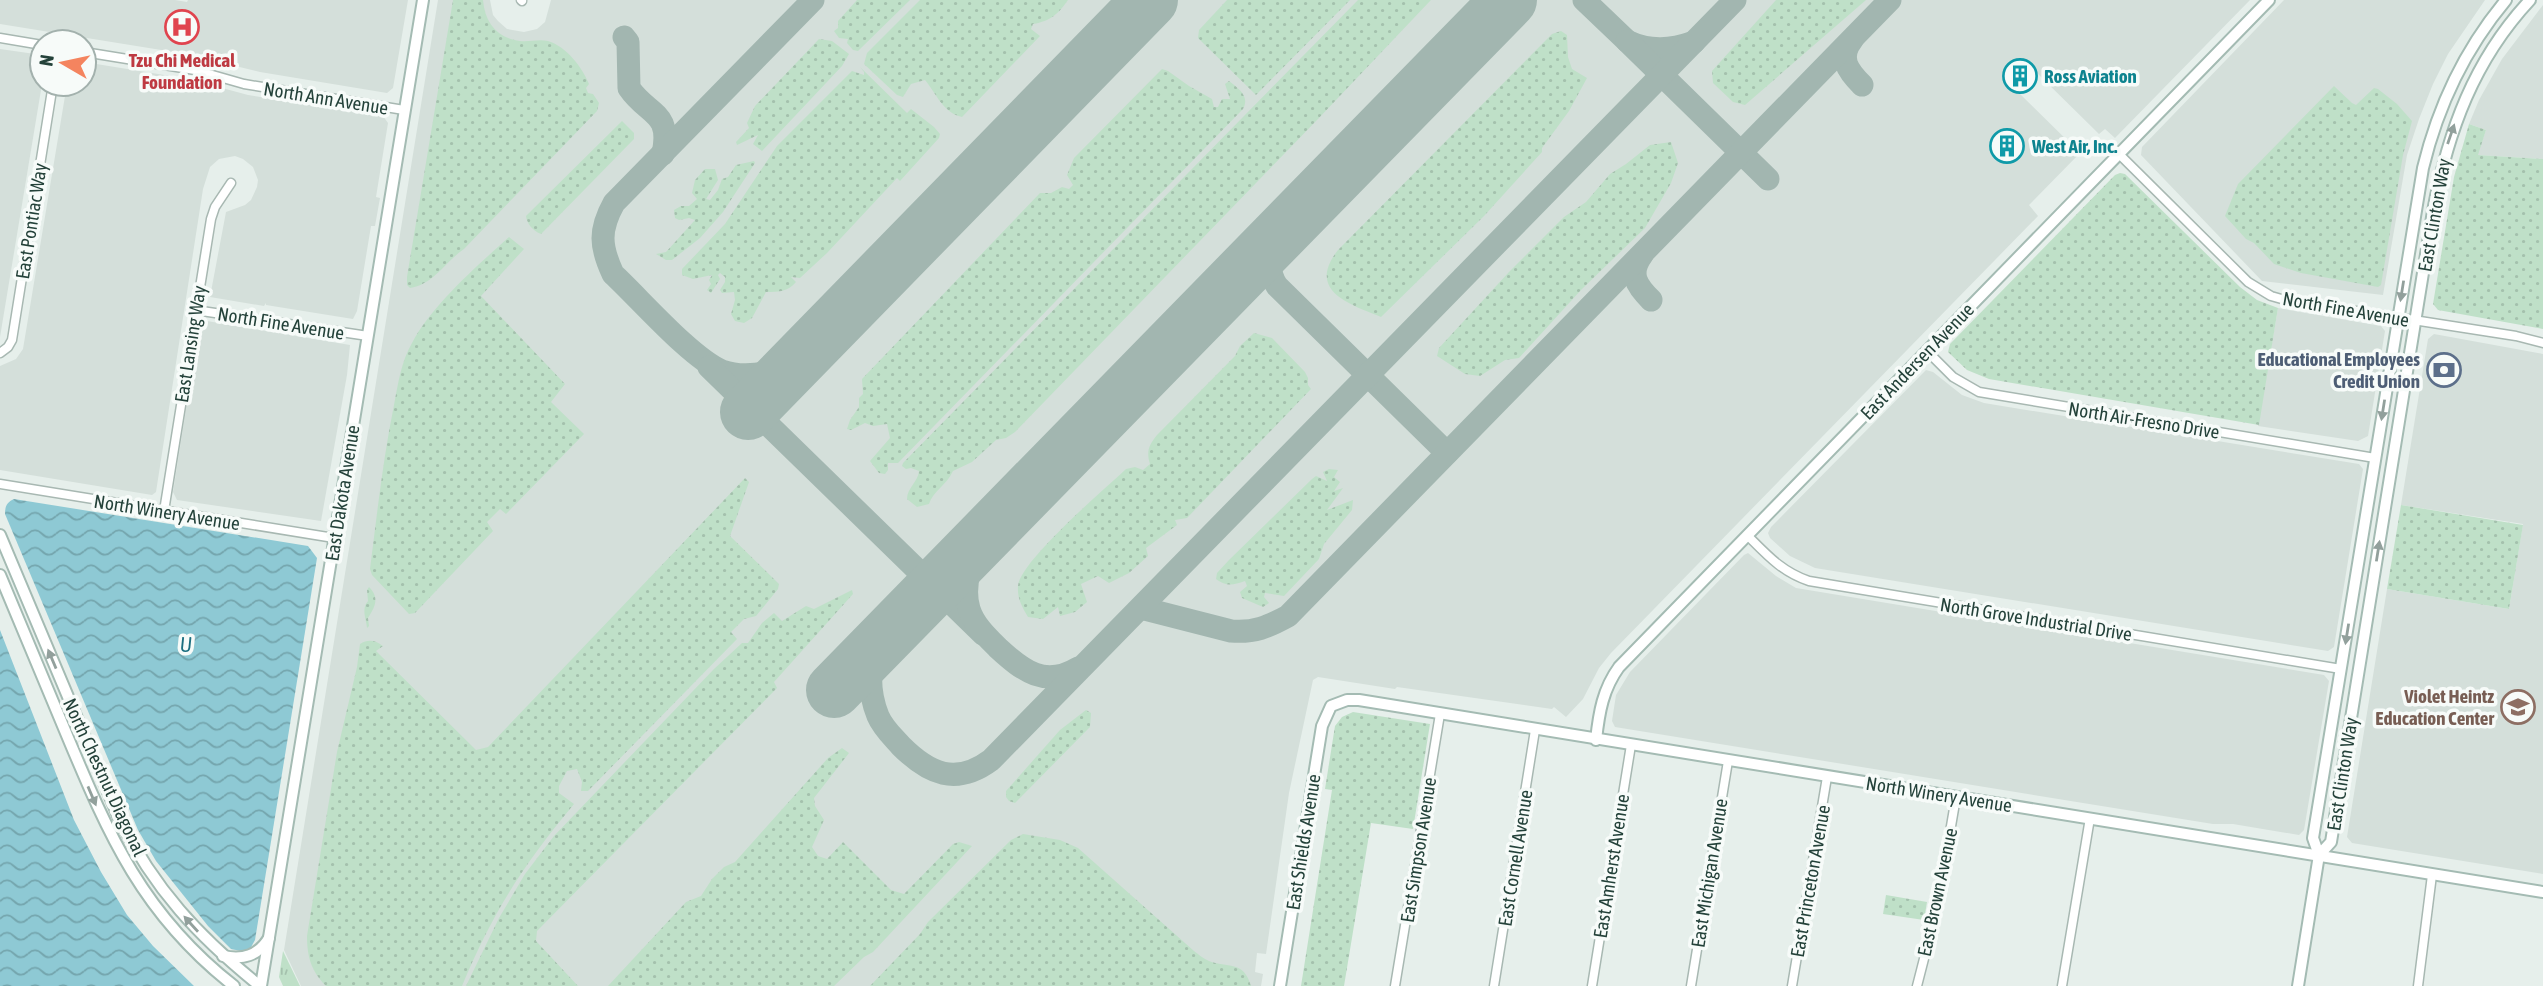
<svg xmlns="http://www.w3.org/2000/svg" width="2543" height="986" font-family="'Asap Condensed',sans-serif">
<style>
.built{fill:#d4dfda}
.grass{fill:url(#grass-dots)}
.park{fill:url(#park-tufts)}
.water{fill:url(#water-waves)}
.lines{fill:none;stroke-linecap:round;stroke-linejoin:round}
.taxiway{stroke:#a2b6b0;stroke-width:23}
.runway{stroke:#a2b6b0;stroke-width:56}
.street-casing{stroke:#a8b8b2;stroke-width:11}
.secondary-casing{stroke:#a4bbb3;stroke-width:14}
.street{stroke:#fff;stroke-width:8}
.secondary{stroke:#fff;stroke-width:10}
.oneway{fill:#92a09c}
.labels{text-anchor:middle;dominant-baseline:central;stroke-width:7;stroke-linejoin:round;paint-order:stroke}
.health-label{font-size:19px;font-weight:bold;fill:#be3a42;stroke:#f7fbf9}
.culture-label{font-size:19px;font-weight:bold;fill:#0d838f;stroke:#f7fbf9;text-anchor:start}
.street-label{font-size:19px;fill:#24423a;stroke:#f7fbf9}
.service-label{font-size:19px;font-weight:bold;fill:#4e5e75;stroke:#f7fbf9;text-anchor:end}
.education-label{font-size:19px;font-weight:bold;fill:#785e54;stroke:#f7fbf9;text-anchor:end}
.water-label{font-size:21px;font-style:italic;fill:#1c6f80;stroke:#f7fbf9}
</style>
<defs>
<pattern id="grass-dots" width="8" height="8" patternUnits="userSpaceOnUse" patternTransform="scale(1.75)"><rect width="8" height="8" fill="#bfe0c8"/><path d="M2 2h.1M6 6h.1" fill="none" stroke="#a4c1ad" stroke-width="1.8" stroke-linecap="round"/></pattern>
<pattern id="park-tufts" width="24" height="20" patternUnits="userSpaceOnUse" patternTransform="scale(1.75)"><rect width="24" height="20" fill="#bfe0c8"/><path d="M3 7l-1-3M5 7V3M7 7l1-3M15 17l-1-3M17 17v-4M19 17l1-3" fill="none" stroke="#a4c1ad"/></pattern>
<pattern id="water-waves" width="16" height="10" patternUnits="userSpaceOnUse" patternTransform="scale(1.75)"><rect width="16" height="10" fill="#8ec9d4"/><path d="M0 5q4-4 8 0t8 0" fill="none" stroke="#74a5ad"/></pattern>
</defs>
<rect width="100%" height="100%" fill="#e6efeb"/>
<g class="built">
<polygon points="0,0 175,0 187,2 188,0 408,0 393,88 387,93 260,72 186,54 0,24"/>
<polygon points="438,0 490,0 493,15 498,21 507,29 524,32 537,29 545,22 551,0 2250,0 2115,138 2105,129 2099,134 2037,73 2020,94 2080,153 2029,205 2038,216 1611,653 1599,668 1583,699 1566,717 1554,707 1552,709 1397,687 1395,689 1318,677 1313,680 1289,793 1266,954 1257,953 1255,972 1263,974 1261,986 301,986 284,950"/>
<polygon points="2284,0 2485,0 2448,54 2433,84 2419,119 2407,155 2383,295 2262,281 2141,155 2142,147"/>
<polygon points="2543,5 2543,159 2477,155 2486,130 2469,124 2479,100 2502,59"/>
<polygon points="0,49 42,55 42,84 0,337"/>
<polygon points="84,62 189,79 248,95 383,116 388,123 376,197 380,198 375,226 371,226 357,311 353,319 266,305 266,303 264,306 210,297 226,212 245,205 251,200 257,187 258,180 253,167 243,159 235,156 219,159 210,167 203,189 156,492 152,495 0,470 0,366 16,359 23,349 67,84 84,84"/>
<polygon points="2278,308 2381,326 2385,331 2368,436 2358,441 2258,426"/>
<polygon points="207,321 350,345 347,375 321,521 177,500 173,492 199,327"/>
<polygon points="2434,334 2543,354 2543,874 2352,843 2347,837 2387,589 2509,609 2523,524 2401,505 2428,339"/>
<polygon points="1926,370 1933,372 1962,395 1984,403 2359,464 2363,469 2334,647 2328,651 1815,568 1790,556 1770,538 1768,533 1771,527"/>
<polygon points="1748,553 1776,576 1796,588 2324,675 2329,681 2304,830 2299,835 2233,824 2213,824 1615,727 1612,721 1616,695 1630,672 1744,555"/>
</g>
<g class="grass">
<path d="M453,0H483C485,23 497,38 520,41C529,42 539,39 548,41C567,47 582,67 589,84L586,88L588,93L593,94L599,103L597,111L464,249C446,261 433,285 410,288L407,285V277Z"/>
<polygon points="857,0 910,0 858,51 853,50 847,43 848,39 839,38 834,31 838,28 838,21"/>
<path d="M920,0H1068C1058,14 1051,21 1033,24L1031,29L1040,36L962,117C943,113 936,93 925,80L911,84L903,97L897,95L864,64L867,53Z"/>
<polygon points="1227,0 1350,0 1256,95 1198,38 1199,30"/>
<path d="M1358,0H1431L1318,119L1015,432L1006,438L996,440L972,462L953,471C946,486 933,491 929,504L917,507L907,499C907,488 918,482 919,471L911,468L906,469L902,466L903,463Z"/>
<polygon points="1776,0 1866,0 1745,105 1733,102 1713,83 1712,71"/>
<path d="M1561,31L1567,35L1568,57L1572,69L1587,78L1569,111L1542,148V152L1484,216L1381,317C1349,304 1306,291 1338,250L1552,34Z"/>
<polygon points="819,39 832,41 849,54 842,66 762,151 753,144 758,135 737,145 736,142 749,128 747,123 755,106"/>
<path d="M860,67L907,113L911,109L934,127L940,134L939,138L900,181L897,178L827,253L800,278L791,277L796,282C788,292 778,292 766,292L752,318L744,323L735,321L731,314L735,300L734,292L722,293L720,290L725,282V277L720,273L718,275L720,279L711,293L707,290L711,284L709,280L712,275L693,279L682,275V269L725,224L777,146L852,71L864,75V72Z"/>
<path d="M1162,69L1168,71L1189,86L1212,99L1214,107H1218L1222,99H1230L1225,84L1229,81C1239,89 1250,96 1243,109L898,463H888V470L885,474L879,473L870,461L890,438L887,424L873,426L865,423L851,430L847,429L850,420L859,407V398L863,394L862,379L1040,193H1051L1062,187L1069,189L1073,185L1067,175L1074,158Z"/>
<polygon points="2334,86 2352,103 2356,105 2374,88 2378,89 2397,104 2412,121 2403,155 2381,285 2378,287 2301,273 2274,264 2254,243 2246,239 2225,216 2238,184"/>
<path d="M622,121L634,133V139L541,234C533,231 527,224 526,216Z"/>
<polygon points="2469,124 2486,130 2478,155 2543,159 2543,329 2438,310 2433,304 2454,177"/>
<polygon points="1671,142 1678,163 1671,183 1645,228 1581,290 1519,358 1505,360 1480,376 1465,374 1437,356 1439,348 1509,272 1564,217 1586,202 1610,174 1626,164 1650,145"/>
<polygon points="754,161 755,163 723,212 700,238 672,260 666,260 656,254 666,252 695,220 689,218 679,220 675,218 674,210 681,206 689,206 697,199 692,193 695,180 705,169 715,169 718,180 706,199 710,200 718,190 722,179 728,177 736,165"/>
<polygon points="2120,173 2125,174 2240,287 2257,300 2278,308 2259,425 1989,379 1967,370 1948,352 1950,344 2115,175"/>
<path d="M509,237L524,249L481,296L565,384L551,402L584,434L506,514L500,509L487,522L493,531L415,613L409,614L372,575L370,569C377,514 383,459 394,405C398,384 401,362 412,343C432,305 477,266 509,237Z"/>
<path d="M1254,333L1272,338L1305,372L1308,378V385L1311,389L1187,518L1175,520L1177,525L1146,548L1148,556L1129,573L1109,583L1098,576L1081,584L1087,602L1075,612L1060,616L1058,607L1043,619L1028,617C1022,607 1017,598 1018,586C1020,561 1105,489 1126,469L1135,467L1143,470L1150,464C1146,451 1149,445 1157,435L1235,356L1240,346Z"/>
<path d="M1329,469L1338,470L1334,477L1340,482L1334,491L1343,488L1327,510L1353,500L1352,510L1324,544L1319,559L1284,596L1265,593L1264,597L1269,603L1263,607L1242,598L1240,592L1247,586L1245,581C1233,585 1227,587 1216,579L1217,573L1229,560L1312,479L1316,476L1327,481L1323,472Z"/>
<path d="M745,478L749,482L730,536L779,584L778,589L756,616L744,619L731,632L737,639L588,791H581L582,782L577,769L567,771L559,786V793L574,804C524,864 492,913 462,986H326C311,971 307,956 307,936L337,752L357,667L360,644C368,639 375,640 383,646L376,651L476,750L488,747Z"/>
<polygon points="2401,505 2523,525 2509,609 2387,589"/>
<path d="M369,587C380,598 375,607 368,618L369,626L367,628C366,618 361,609 368,601L367,590Z"/>
<polygon points="852,590 853,594 774,682 777,688 537,931 536,941 578,986 466,986 499,918 525,874 554,836 714,669 742,643 748,643 762,623 774,613 782,621 806,606 814,609"/>
<polygon points="1086,710 1091,713 1090,727 1015,803 1009,801 1006,797 1006,791 1060,730"/>
<polygon points="1353,712 1430,724 1413,829 1371,823 1344,986 1301,986 1332,790 1325,789 1335,726 1342,717"/>
<polygon points="842,748 849,753 814,798 815,806 824,820 812,847 818,856 827,859 843,842 891,890 904,894 953,844 959,842 972,846 873,952 864,957 834,986 608,986 686,902 701,896 712,879 724,867 735,862 828,758"/>
<path d="M1023,834L1060,840L1078,848L1194,951C1198,954 1204,959 1209,961C1227,968 1244,960 1251,986H870L920,934L928,922L1011,840Z"/>
<polygon points="1886,895 1927,902 1924,920 1883,914"/>
</g>
<polygon class="park" points="283,951 300,986 283,986 279,977"/>
<g class="water">
<path d="M14,499L308,546L317,558L255,940L250,949L241,951L231,949L208,926L156,861L138,830L5,514C5,506 7,502 14,499Z"/>
<polygon points="0,630 74,820 101,872 127,915 153,946 194,986 0,986"/>
</g>
<g class="lines">
<g class="taxiway">
<path d="M1584,0L1627,41C1650,52 1671,50 1694,42"/>
<path d="M624,37L628,42L629,88C648,116 672,111 663,154"/>
<path d="M1852,40C1838,58 1848,71 1862,85"/>
<polyline points="1627,41 1768,179"/>
<path d="M1278,235C1270,251 1266,270 1277,286L1447,453"/>
<path d="M1642,255C1628,274 1637,286 1651,300"/>
<path d="M792,366C771,373 744,379 722,371C691,358 640,299 613,274C600,246 599,230 614,203L813,0"/>
<polyline points="709,367 983,634"/>
<path d="M987,533C974,556 961,582 969,609C974,625 987,637 998,648C1023,671 1045,688 1078,668"/>
<path d="M1141,608L1231,631C1254,633 1268,627 1288,616L1890,0"/>
<path d="M875,647C869,669 869,694 878,716C883,728 893,737 901,746C929,774 956,786 991,760L1735,0"/>
</g>
<g class="runway">
<polyline points="748,412 1150,0"/>
<polyline points="834,690 1509,0"/>
</g>
<g class="street-casing">
<g id="street">
<polyline points="521,0 522,1"/>
<polyline points="0,38 42,45"/>
<polyline points="84,52 195,70 244,84 404,110"/>
<polyline points="2119,154 2248,282 2271,296 2285,300 2516,336 2543,343"/>
<polyline points="195,310 368,336"/>
<polyline points="1927,351 1953,377 1979,392 2375,458"/>
<polyline points="0,353 8,347 12,340 53,84"/>
<polyline points="0,484 334,538"/>
<polyline points="164,511 211,219 215,207 231,183"/>
<path d="M1747,535C1767,555 1782,572 1809,581L2341,669"/>
<polyline points="1395,986 1440,714"/>
<polyline points="1494,986 1535,730"/>
<polyline points="1592,986 1631,745"/>
<polyline points="1691,986 1728,761"/>
<polyline points="1792,986 1827,777"/>
<polyline points="1917,986 1937,908 1956,797"/>
<polyline points="2062,986 2090,818"/>
<polyline points="2418,986 2432,875"/>
</g>
</g>
<g class="secondary-casing">
<g id="secondary">
<path d="M0,535L119,818C154,889 199,937 260,986"/>
<path d="M0,575C22,628 44,680 66,733C109,836 143,915 234,986"/>
<path d="M1596,740C1599,712 1603,689 1619,667L2269,0"/>
<path d="M2319,855L2331,842L2433,211C2448,131 2474,60 2530,0"/>
<path d="M223,956C243,960 258,956 269,938"/>
<polyline points="261,986 423,0"/>
<polyline points="1280,986 1322,726 1331,706 1347,700 1359,700 2543,892"/>
<path d="M2298,986L2319,855L2313,838L2423,168C2438,106 2465,49 2506,0"/>
</g>
</g>
<use href="#street" class="street"/>
<use href="#secondary" class="secondary"/>
</g>
<defs><path id="oneway-solid" d="M-6-.8H1V-3.2L6.5 0L1 3.2V.8H-6Z" transform="scale(1.75)"/></defs>
<g class="oneway">
<use href="#oneway-solid" transform="translate(2451 134) rotate(-71)"/>
<use href="#oneway-solid" transform="translate(2402 291) rotate(99)"/>
<use href="#oneway-solid" transform="translate(2383 410) rotate(99)"/>
<use href="#oneway-solid" transform="translate(2378 551) rotate(-81)"/>
<use href="#oneway-solid" transform="translate(2347 634) rotate(99)"/>
<use href="#oneway-solid" transform="translate(52 659) rotate(-113)"/>
<use href="#oneway-solid" transform="translate(92 796) rotate(67)"/>
<use href="#oneway-solid" transform="translate(191 924) rotate(-132)"/>
</g>
<defs>
<g id="hospital-ring" transform="scale(1.75)"><circle r="9.5" fill="#f7fbf9" stroke="#e0444e" stroke-width="1.5"/><path d="M-5-5h3v3.5h4V-5h3V5h-3V1.5h-4V5h-3Z" fill="#e0444e"/></g>
<g id="building-ring" transform="scale(1.75)"><circle r="9.5" fill="#f7fbf9" stroke="#0f9aa8" stroke-width="1.5"/><path d="M-4-6H4V6H1V3H-1V6H-4ZM-2.5-4.3h1.7v1.8h-1.7ZM.8-4.3h1.7v1.8H.8ZM-2.5-1h1.7V.8h-1.7ZM.8-1h1.7V.8H.8Z" fill="#0f9aa8"/></g>
<g id="bank-ring" transform="scale(1.75)"><circle r="9.5" fill="#f7fbf9" stroke="#5c6f8a" stroke-width="1.5"/><path d="M-6-4H6V4H-6ZM0-2.3a2.3 2.3 0 1 0 0 4.6a2.3 2.3 0 1 0 0-4.6Z" fill="#5c6f8a"/></g>
<g id="school-ring" transform="scale(1.75)"><circle r="9.5" fill="#f7fbf9" stroke="#8d6e63" stroke-width="1.5"/><path d="M0-5L7-2L0 1L-7-2ZM-4 1L0 2.5L4 1V4Q0 6-4 4Z" fill="#8d6e63"/></g>
</defs>
<g fill-rule="evenodd">
<use href="#hospital-ring" x="182" y="27"/>
<use href="#building-ring" x="2020" y="76"/>
<use href="#building-ring" x="2007" y="146"/>
<use href="#bank-ring" x="2444" y="370"/>
<use href="#school-ring" x="2518" y="707"/>
</g>
<g class="labels">
<g class="health-label">
<text x="182" y="60">Tzu Chi Medical<tspan x="182" dy="22">Foundation</tspan></text>
</g>
<g class="culture-label">
<text x="2044" y="76">Ross Aviation</text>
<text x="2032" y="146">West Air, Inc.</text>
</g>
<g class="street-label">
<text transform="translate(326 98) rotate(9)">North Ann Avenue</text>
<text transform="translate(2434 215) rotate(-80)">East Clinton Way</text>
<text transform="translate(31 221) rotate(-81)">East Pontiac Way</text>
<text transform="translate(2346 309) rotate(10)">North Fine Avenue</text>
<text transform="translate(281 323) rotate(9)">North Fine Avenue</text>
<text transform="translate(190 344) rotate(-81)">East Lansing Way</text>
<text transform="translate(1917 361) rotate(-46)">East Andersen Avenue</text>
<text transform="translate(2144 420) rotate(9)">North Air-Fresno Drive</text>
<text transform="translate(342 493) rotate(-81)">East Dakota Avenue</text>
<text transform="translate(167 512) rotate(9)">North Winery Avenue</text>
<text transform="translate(2036 619) rotate(9)">North Grove Industrial Drive</text>
<text transform="translate(2342 774) rotate(-81)">East Clinton Way</text>
<text transform="translate(105 777) rotate(65)">North Chestnut Diagonal</text>
<text transform="translate(1939 794) rotate(9)">North Winery Avenue</text>
<text transform="translate(1303 842) rotate(-81)">East Shields Avenue</text>
<text transform="translate(1418 850) rotate(-81)">East Simpson Avenue</text>
<text transform="translate(1515 858) rotate(-81)">East Cornell Avenue</text>
<text transform="translate(1611 866) rotate(-81)">East Amherst Avenue</text>
<text transform="translate(1709 873) rotate(-81)">East Michigan Avenue</text>
<text transform="translate(1810 881) rotate(-80)">East Princeton Avenue</text>
<text transform="translate(1937 892) rotate(-78)">East Brown Avenue</text>
</g>
<g class="service-label">
<text x="2420" y="359">Educational Employees<tspan x="2420" dy="22">Credit Union</tspan></text>
</g>
<g class="education-label">
<text x="2494" y="696">Violet Heintz<tspan x="2494" dy="22">Education Center</tspan></text>
</g>
<g class="water-label">
<text x="186" y="644">U</text>
</g>
</g>
<g transform="translate(63 63) rotate(279)"><circle r="33" fill="#f7fbf9" stroke="#a3b1ad" stroke-width="2"/>
<path d="M0-5L12 26L0 18L-12 26Z" fill="#f4845f"/>
<text y="-10" font-size="19" font-weight="bold" text-anchor="middle" fill="#24423a">N</text>
</g>
</svg>
